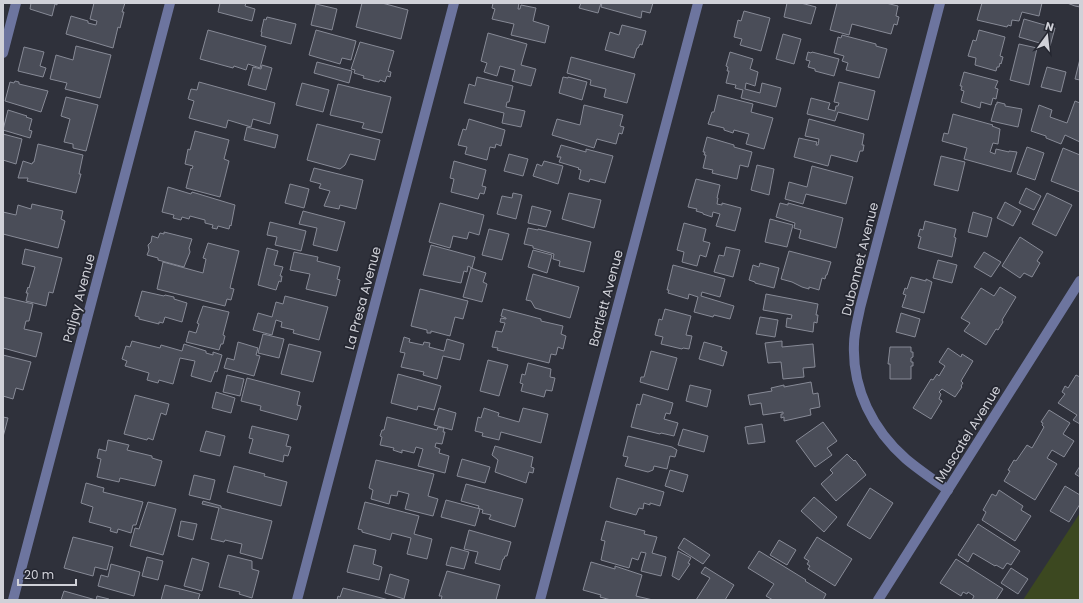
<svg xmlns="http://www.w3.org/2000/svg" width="1083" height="603" font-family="Poppins,sans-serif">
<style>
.green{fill:#3c4820}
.building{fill:#4a4d58;stroke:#878a96}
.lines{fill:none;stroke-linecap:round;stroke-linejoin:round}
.minor{stroke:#6d759f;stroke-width:10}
.labels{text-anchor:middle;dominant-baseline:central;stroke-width:3.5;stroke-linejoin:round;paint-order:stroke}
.street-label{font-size:13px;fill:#d0d1d8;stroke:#252731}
</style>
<rect width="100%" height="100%" fill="#2f313b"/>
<polygon class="green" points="1080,513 1080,600 1023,600"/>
<g class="building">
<polygon points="31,3 57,3 57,5 55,4 52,16 30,9"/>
<polygon points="94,3 125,3 122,12 124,12 120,28 118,27 113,48 66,34 71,16 88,21 88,23 96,25 97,21 90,19"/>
<polygon points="220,3 246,3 245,6 255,9 252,21 218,12"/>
<polygon points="362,3 382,3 408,10 401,39 356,27"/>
<polygon points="493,3 519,3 518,9 520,9 521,5 536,8 533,21 549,26 545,43 511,35 514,24 492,19 495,9 492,8"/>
<polygon points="581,3 601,3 598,13 579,8"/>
<polygon points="602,3 653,3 650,13 642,11 641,18 601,7"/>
<polygon points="787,3 801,3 816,7 811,24 784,17"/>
<polygon points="837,3 886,3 898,6 896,16 899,17 897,25 894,24 891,34 852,24 849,35 830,30"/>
<polygon points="982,3 1042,3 1039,16 1022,12 1019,21 1012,20 1011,26 1008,25 1007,27 977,20"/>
<polygon points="1067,3 1080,3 1080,7 1075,6"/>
<polygon points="316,4 337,9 332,30 311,25"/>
<polygon points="744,11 770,18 761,51 740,45 742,39 734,37 738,20 741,21"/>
<polygon points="267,17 296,24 291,44 261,36 262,32 261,32 264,19 266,20"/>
<polygon points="1024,19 1055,28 1050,46 1019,37"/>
<polygon points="622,25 646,31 642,45 640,44 638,48 637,48 634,58 605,50 610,32 619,35"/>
<polygon points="208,30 266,46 260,68 248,64 246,70 234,66 233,68 200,59"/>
<polygon points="316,30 356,41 351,60 342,58 340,64 309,55"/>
<polygon points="979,30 1005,37 1000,56 1003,57 1001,64 1000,63 999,67 997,67 996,71 975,65 976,58 968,56 973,40 976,41"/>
<polygon points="488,33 527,44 521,65 536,69 531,86 512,81 515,70 500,66 497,76 484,72 487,63 481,61"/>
<polygon points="783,34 801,39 794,64 776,59"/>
<polygon points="842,35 876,44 876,46 887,49 879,78 846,70 848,63 842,61 844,56 834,53 838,37 841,38"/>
<polygon points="360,42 394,51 388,71 391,72 390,77 387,76 385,82 380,80 379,82 363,78 364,76 354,73 355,70 351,69"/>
<polygon points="1019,44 1037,48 1029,85 1010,80"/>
<polygon points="76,46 111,55 100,98 65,89 67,83 50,79 56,55 73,60"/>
<polygon points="24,47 44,52 40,66 46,68 43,77 18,71"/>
<polygon points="730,52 753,59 750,69 758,72 755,86 746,83 745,89 760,93 762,83 781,88 776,107 741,98 743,90 735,88 736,85 726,83 729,71 727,71 728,67 726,66"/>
<polygon points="808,52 811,53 812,52 839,59 834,76 815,71 815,69 808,67 810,61 806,60"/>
<polygon points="571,57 635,74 627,103 604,97 606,89 590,85 591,80 567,73"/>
<polygon points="1080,59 1080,80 1075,79"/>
<polygon points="317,62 352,71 349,83 314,73"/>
<polygon points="262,65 272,68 266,90 248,85 253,67 261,69"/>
<polygon points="1047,67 1066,72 1061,92 1041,87"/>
<polygon points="964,72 998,81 995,88 998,89 996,99 993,98 991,105 981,102 980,108 961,102 964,91 961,90 962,86 960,86"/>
<polygon points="477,77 513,86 509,102 507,102 506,107 525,111 521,127 502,123 504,113 464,103 469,84 475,86"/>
<polygon points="563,77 568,78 568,77 587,82 582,100 559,93"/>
<polygon points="15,81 19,82 19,84 48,91 41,112 5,101 10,82 14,83"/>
<polygon points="199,82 275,103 270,124 253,119 251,127 228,120 226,128 189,118 194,101 188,99 191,89 197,90"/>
<polygon points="839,82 875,91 868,120 838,112 835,121 807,114 811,98 830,103 828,109 835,111 836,106 838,106 839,103 834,102"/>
<polygon points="302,83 329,90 323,112 296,105"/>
<polygon points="338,84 391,97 382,133 362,128 364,123 330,115"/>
<polygon points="718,95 753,104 751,112 773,118 764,149 746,144 749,134 734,130 733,133 724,130 724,128 708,124 712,112 714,112"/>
<polygon points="66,97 98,105 86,151 73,148 73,144 64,142 70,119 61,116"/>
<polygon points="1075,101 1080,103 1080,142 1065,135 1061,144 1046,138 1046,136 1031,131 1039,105 1052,110 1050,117 1067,123"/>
<polygon points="997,102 1005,104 1005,106 1022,109 1018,127 991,121 996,104 997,104"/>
<polygon points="584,105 623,115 620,126 624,127 622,134 619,133 616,144 597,139 594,148 552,135 557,119 580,125"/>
<polygon points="8,110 27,116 26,117 32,119 29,130 32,131 30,138 3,130"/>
<polygon points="953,114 993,125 992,126 1000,129 998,144 993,143 990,152 995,154 996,149 1009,152 1009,151 1017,152 1011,172 964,159 967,148 942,141 944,133 948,134"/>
<polygon points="469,119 505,130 501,146 496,144 495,148 490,147 487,160 465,154 467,147 458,145 463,129 466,130"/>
<polygon points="809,119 864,134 862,145 864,145 863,151 860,151 857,162 831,155 828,166 794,157 799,138 817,142 816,145 818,145 819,139 805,136"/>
<polygon points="317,124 380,140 375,160 350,154 345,165 340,169 307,160"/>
<polygon points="247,127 278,135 275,148 244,140"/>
<polygon points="195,131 229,140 224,159 229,161 220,197 186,188 191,168 192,169 193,166 185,164 188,149 190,150"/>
<polygon points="3,134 22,139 16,164 3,160"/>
<polygon points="707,137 734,145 734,147 752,152 748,167 740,165 737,179 712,173 713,170 703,168 706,155 704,155 705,152 703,152"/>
<polygon points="38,144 83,155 79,174 81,174 76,193 27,181 28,178 18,178 23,161 32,164 33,162 34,162"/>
<polygon points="561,145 586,152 586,149 613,156 605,183 590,179 589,182 579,179 581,170 578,169 579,168 559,162 561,157 557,157"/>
<polygon points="1027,147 1044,153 1035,180 1017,174"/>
<polygon points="1063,148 1080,155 1080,192 1051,181"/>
<polygon points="509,154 528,159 523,176 504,171"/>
<polygon points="941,156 965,162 958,191 934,185"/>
<polygon points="454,161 486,170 482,186 486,187 484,194 480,193 478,199 451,192 454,179 450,178"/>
<polygon points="544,161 563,166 558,184 533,176 537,164 542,166"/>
<polygon points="757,165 774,169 769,195 751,190"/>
<polygon points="812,166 853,177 846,204 806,194 803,204 785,199 789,182 807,187"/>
<polygon points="314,168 363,180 356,209 340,205 339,209 324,206 330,191 319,188 321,184 310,181"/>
<polygon points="696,179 720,185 717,198 718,198 717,204 722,205 722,203 741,208 735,231 716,226 720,214 713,212 712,217 703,214 703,213 696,211 697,209 688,207"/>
<polygon points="290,184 309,189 304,208 285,203"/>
<polygon points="168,187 191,194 192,192 235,205 231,226 230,225 229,229 218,226 217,229 212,228 213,225 205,223 205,220 190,216 189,219 182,217 181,220 173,218 174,215 162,212"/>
<polygon points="1026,188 1041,196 1034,210 1019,203"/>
<polygon points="513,193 522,195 516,219 497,214 502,196 512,198"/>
<polygon points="569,193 601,200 594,228 562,219"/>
<polygon points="1047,193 1072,205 1056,236 1032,224"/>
<polygon points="1005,202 1021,211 1013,226 997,218"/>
<polygon points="440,203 484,215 479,235 469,232 467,239 453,236 450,248 429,242"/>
<polygon points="780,203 788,205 788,203 843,218 836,248 799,238 801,230 794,228 795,223 776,217"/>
<polygon points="32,204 63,211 61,219 65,221 58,248 3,234 3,212 16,215 18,205 31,209"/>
<polygon points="532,206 551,211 546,227 528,223"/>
<polygon points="303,211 345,222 337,251 313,245 317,228 299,224"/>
<polygon points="973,212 992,218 987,237 968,232"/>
<polygon points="770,219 793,225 787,247 765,242"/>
<polygon points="925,221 956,229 954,237 956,238 952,257 918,248 921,237 918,236 920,229 923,230"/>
<polygon points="270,222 306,231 301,251 275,245 277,237 267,235"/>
<polygon points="684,223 706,229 703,241 710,243 706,257 700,255 697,266 682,262 684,252 677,250"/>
<polygon points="528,228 538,230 538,229 591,242 584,272 559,266 560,261 553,259 554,254 533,248 533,246 524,244"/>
<polygon points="489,229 509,234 502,260 482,255"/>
<polygon points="164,232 192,239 189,248 190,252 184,267 158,260 158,258 147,255 149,250 148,245 151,242 152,236 158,238 160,233 164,234"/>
<polygon points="1020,237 1043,252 1037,261 1040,263 1032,277 1024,273 1020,278 1002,266"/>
<polygon points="208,243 239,251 230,288 234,289 231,300 227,299 225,306 157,289 163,262 203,273 206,259 203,258"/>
<polygon points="431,245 475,257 472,268 468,266 467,272 464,271 461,283 423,275"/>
<polygon points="726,247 740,250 733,277 714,272 719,255 724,256"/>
<polygon points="267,248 278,251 274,265 283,267 280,276 282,276 281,282 279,281 276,290 258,285"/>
<polygon points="25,249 62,258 53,293 49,292 46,306 26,301 28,293 26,293 28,287 29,288 35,267 22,264"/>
<polygon points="533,250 552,255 547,273 528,267"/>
<polygon points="789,251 831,262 827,275 826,275 825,279 822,278 819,290 809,287 809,289 802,287 792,282 781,279"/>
<polygon points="294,252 318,257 317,261 340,267 337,279 340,280 336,296 306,289 310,274 290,270"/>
<polygon points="984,252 1001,262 991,277 974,267"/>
<polygon points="938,260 957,265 952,283 933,278"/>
<polygon points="760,263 779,268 774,288 755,283 755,282 749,280 753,265 759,267"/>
<polygon points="673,265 725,279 720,297 702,292 701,296 734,306 730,319 714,315 713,317 694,312 698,297 689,294 688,299 668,293 669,290 667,290"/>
<polygon points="471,268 486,273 483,282 487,284 482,302 463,297"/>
<polygon points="533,274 579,287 570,318 535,308 531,301 526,300"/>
<polygon points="911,277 926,281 926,279 932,282 924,313 902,307 906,295 903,294 905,288 907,289"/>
<polygon points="1000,287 1016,297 1002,320 1003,322 998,330 996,329 986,345 964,331 970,323 961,318 981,288 994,296"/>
<polygon points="420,289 468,301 463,319 455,317 450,336 431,331 431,333 427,333 427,330 411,326"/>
<polygon points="142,291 164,296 165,295 174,297 174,299 187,303 182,322 165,317 163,323 159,322 159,324 139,319 139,317 135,316"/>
<polygon points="766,294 818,304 816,315 818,315 817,323 814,322 813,332 786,327 787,318 791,319 792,315 763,310"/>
<polygon points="285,296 328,307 319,340 293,333 294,330 281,327 282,322 276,320 272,335 253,330 258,313 272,317 276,302 283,304"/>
<polygon points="3,297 33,304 29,321 26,321 24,329 42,333 36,357 3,348"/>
<polygon points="203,306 229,312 223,335 225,336 223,344 221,344 219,350 186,342 189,331 196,333 199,324 197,323"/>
<polygon points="503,309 541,319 541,321 563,326 561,334 566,336 563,349 558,347 556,355 551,354 549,363 497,350 498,348 492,347 496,331 502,332 505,323 500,322 501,318 506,319 506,318 501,316"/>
<polygon points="665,309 691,316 686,335 692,336 689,349 683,348 682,349 661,344 663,337 655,335 659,319 662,320"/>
<polygon points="901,313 920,319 915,337 896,332"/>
<polygon points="760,317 778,320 775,337 756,334"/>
<polygon points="263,334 284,339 279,358 258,353"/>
<polygon points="404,337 410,339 409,342 423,345 424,342 430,343 429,347 444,351 447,339 464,344 460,360 443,356 437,379 423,375 424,372 401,367 405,353 400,352"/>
<polygon points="132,341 160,348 161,345 182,351 184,344 206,351 206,353 213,355 213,352 222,355 217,372 215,371 211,382 191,376 195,361 180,358 173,384 159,380 158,383 147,380 149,373 125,366 127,361 122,359 126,346 130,347"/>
<polygon points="782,341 782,347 813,344 815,367 803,368 804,377 783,379 781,362 768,363 765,343"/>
<polygon points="238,342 258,348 256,355 260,356 254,376 224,368 227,358 234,360"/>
<polygon points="704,342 722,347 721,350 727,352 723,366 699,359"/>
<polygon points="289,344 321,352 313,382 281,374"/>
<polygon points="890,347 911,347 911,352 913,352 913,357 911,358 911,362 913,362 913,366 911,366 911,379 890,379 890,364 888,364"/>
<polygon points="948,348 961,357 962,354 973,361 961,381 963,383 961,386 962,387 955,397 942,389 939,392 941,394 939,399 942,401 931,419 913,408 931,379 933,380 937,374 939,376 945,366 939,362"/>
<polygon points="651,351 677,358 668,390 640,382 641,377 644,377"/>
<polygon points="3,355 31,362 23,390 16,388 13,399 3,396"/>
<polygon points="488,360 508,365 499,396 480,391"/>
<polygon points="528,363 551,369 550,377 555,378 552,391 546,390 544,397 521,391 523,384 520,383 522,374 525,375"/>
<polygon points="398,374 441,386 434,410 418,406 417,410 391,403"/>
<polygon points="227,375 244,379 240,396 223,392"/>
<polygon points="1076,375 1080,377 1080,424 1073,420 1077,415 1058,403 1065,394 1062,392 1065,386 1068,388"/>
<polygon points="247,378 300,392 297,405 301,406 297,420 260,410 261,406 241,401"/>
<polygon points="811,382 813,394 818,393 820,407 810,409 811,415 784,421 784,417 781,418 781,414 783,414 783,412 763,415 761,403 750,405 748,395 772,391 771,388 784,385 784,387"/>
<polygon points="690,385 711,390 707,407 686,401"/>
<polygon points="216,392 235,398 231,413 212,408"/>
<polygon points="643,394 673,403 670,414 666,413 664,419 678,423 674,436 661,433 660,434 631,427 637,404 640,405"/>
<polygon points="135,395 169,404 166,415 161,413 153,440 148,438 147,440 124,434"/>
<polygon points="439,408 456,413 452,430 434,425"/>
<polygon points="484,408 499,413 498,416 519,422 523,408 548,414 541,443 501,432 499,440 482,436 483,433 475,431 478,417 481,418"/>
<polygon points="1049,410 1070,423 1063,434 1074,441 1064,457 1052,450 1047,458 1057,464 1035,500 1004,481 1010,471 1008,470 1014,460 1016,461 1027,445 1032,448 1044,427 1042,425 1043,423 1041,422"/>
<polygon points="3,417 8,418 3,437"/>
<polygon points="387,417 437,430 438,427 444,428 443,432 445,432 442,444 436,443 435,447 440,449 439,453 449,456 445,473 418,466 423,449 416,447 414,453 402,450 402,453 393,450 394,448 380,445 382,437 380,436 382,430 384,430"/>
<polygon points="823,422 837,441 827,448 832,455 815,467 796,441"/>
<polygon points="762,424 765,442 748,444 745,427"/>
<polygon points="252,426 289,435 286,446 291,447 288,456 284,455 283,462 249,453 253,439 249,438"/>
<polygon points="683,429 708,436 704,452 678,445"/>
<polygon points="206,431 225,436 220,456 200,451"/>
<polygon points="628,436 672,447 677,450 675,457 670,456 667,469 654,466 653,470 648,472 625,466 628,457 623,456"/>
<polygon points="108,440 129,445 127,450 152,456 152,458 162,461 155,486 120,478 119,482 97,477 101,459 97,458 99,449 106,451"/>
<polygon points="495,446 533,457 531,467 534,468 533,473 529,472 526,483 495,472 498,460 492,455"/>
<polygon points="847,454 854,461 855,460 866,475 836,501 821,484 833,473 830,470"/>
<polygon points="462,459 490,467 485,483 457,476"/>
<polygon points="376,460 434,474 428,496 438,499 433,516 405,509 409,494 398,491 397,496 391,495 389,504 371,499 373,490 369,488"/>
<polygon points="234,466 265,474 264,476 287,482 281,506 227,492"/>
<polygon points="1080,466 1080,477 1075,474"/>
<polygon points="670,470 688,475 683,492 665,486"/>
<polygon points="194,475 215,480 210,500 189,495"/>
<polygon points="617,478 664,492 660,506 650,503 650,505 644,503 643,509 639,508 636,515 614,509 610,507"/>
<polygon points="86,483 104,488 103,492 143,502 136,525 133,525 131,533 118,529 117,533 110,531 111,528 89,522 93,507 81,503"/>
<polygon points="466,484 523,499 515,527 489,519 491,515 482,513 483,510 478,508 479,506 461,501"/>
<polygon points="1065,486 1080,495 1080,504 1069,522 1050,511"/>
<polygon points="870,488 893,503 870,539 847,525"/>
<polygon points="999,490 1023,506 1021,510 1031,516 1015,541 982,520 986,512 983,510 992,494 996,496"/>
<polygon points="814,497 837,517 824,532 801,511"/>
<polygon points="446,500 480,509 475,526 441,517"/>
<polygon points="203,501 221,506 221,508 272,521 262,559 240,553 242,544 225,540 224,542 211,539 219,508 202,504"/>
<polygon points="148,502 176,509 163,555 130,546 135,528 139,529"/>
<polygon points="365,502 419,516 414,534 432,539 427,559 407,554 411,538 392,533 390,540 362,532 362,530 358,529"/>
<polygon points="181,521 197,524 193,540 178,536"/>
<polygon points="606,521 645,531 644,534 657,537 652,553 666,557 661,576 641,571 646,553 641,552 638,560 632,558 629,568 601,560 605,541 601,540"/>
<polygon points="978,524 1020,551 1011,565 1007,563 1003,569 996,565 995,566 973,553 968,562 958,555"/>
<polygon points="469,530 511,542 507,556 505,556 504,559 503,559 500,570 475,563 478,552 464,549"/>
<polygon points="73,537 113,547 107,570 95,567 93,576 64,568"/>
<polygon points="817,537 852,559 835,586 808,569 810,566 807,564 809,561 804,558"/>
<polygon points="684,538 710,555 703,564 678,548"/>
<polygon points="779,540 796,550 787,565 770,555"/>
<polygon points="354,545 376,550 373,564 382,567 379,580 347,572"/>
<polygon points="451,547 469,552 464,569 446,565"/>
<polygon points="678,551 691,558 688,563 690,564 679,580 672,576"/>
<polygon points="759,551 806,580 805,581 826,594 823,600 773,600 766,596 774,584 748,568"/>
<polygon points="228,555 252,561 252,569 259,571 252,598 239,594 240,592 219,587"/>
<polygon points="147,557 163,561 158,580 142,576"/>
<polygon points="192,558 209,563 202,591 184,586"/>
<polygon points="956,559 1003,589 996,600 972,600 974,596 968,592 967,594 963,592 961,596 940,583"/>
<polygon points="591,562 615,569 615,566 642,575 636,596 653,600 611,600 600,597 601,595 583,590"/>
<polygon points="111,564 140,572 134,596 98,586 101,575 108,577"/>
<polygon points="705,567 734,585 725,600 696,600 710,578 701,573"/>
<polygon points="1011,568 1028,579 1018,594 1001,583"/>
<polygon points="447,571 500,585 496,600 441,600 442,596 439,596"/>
<polygon points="390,574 409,580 404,599 385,593"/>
<polygon points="165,585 200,594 198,600 161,600"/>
<polygon points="343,588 389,600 337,600 338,596 340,597"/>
<polygon points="64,591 96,600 61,600"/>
<polygon points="97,596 109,599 108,600 96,600"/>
</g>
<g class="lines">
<g class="minor">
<path d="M940,3L860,308C858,319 854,332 854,344C852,389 873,430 906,459C919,470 934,480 948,490"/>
<polyline points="3,53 16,3"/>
<polyline points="13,600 170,3"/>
<polyline points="297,600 454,3"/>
<polyline points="540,600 698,3"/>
<polyline points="878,600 1080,281"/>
</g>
</g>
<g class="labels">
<g class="street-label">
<text transform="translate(860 259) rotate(-76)">Dubonnet Avenue</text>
<text transform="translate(79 298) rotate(-75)">Paljay Avenue</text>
<text transform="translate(363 298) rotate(-75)">La Presa Avenue</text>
<text transform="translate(606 298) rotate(-75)">Bartlett Avenue</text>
<text transform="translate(968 434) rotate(-58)">Muscatel Avenue</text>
</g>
</g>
<rect width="1083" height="603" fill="none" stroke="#d0d1d8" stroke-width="8"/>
<g transform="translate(1047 36) rotate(15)" stroke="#252731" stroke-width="3" paint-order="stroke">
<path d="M0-3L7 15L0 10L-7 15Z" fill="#d0d1d8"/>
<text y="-6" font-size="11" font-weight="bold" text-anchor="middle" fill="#d0d1d8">N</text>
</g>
<path d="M18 579v6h58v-6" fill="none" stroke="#d0d1d8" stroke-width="2"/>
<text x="24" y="579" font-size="12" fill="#d0d1d8" stroke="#252731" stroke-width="3" paint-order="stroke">20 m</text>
</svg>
